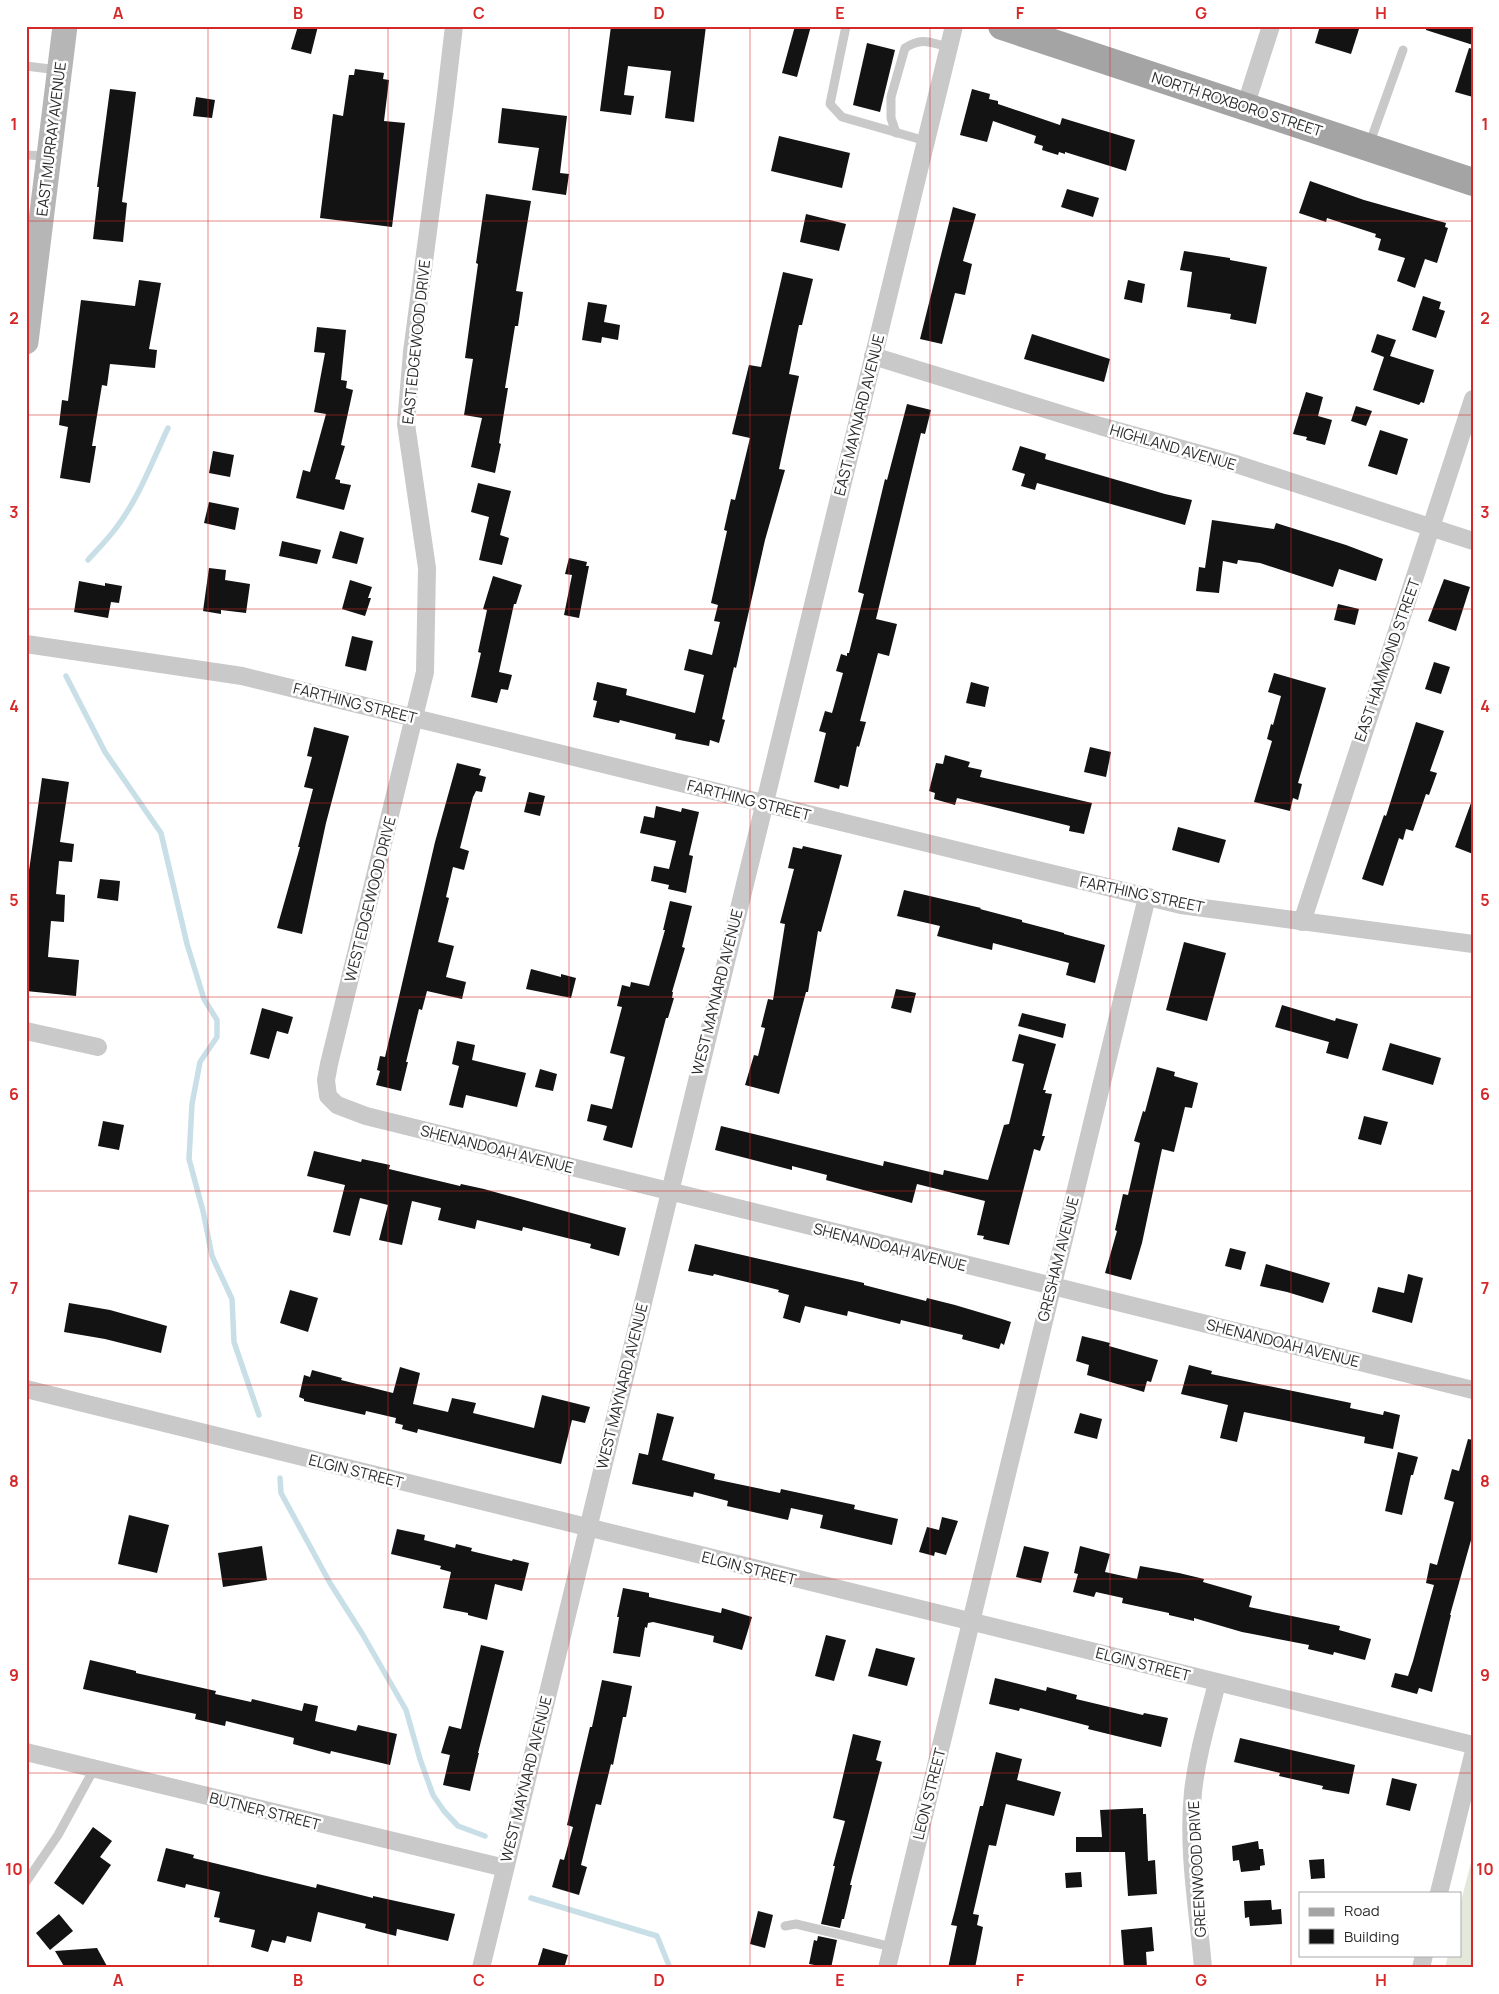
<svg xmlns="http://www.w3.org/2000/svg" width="1499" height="1994" font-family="Manrope,sans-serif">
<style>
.green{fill:#e4e8db}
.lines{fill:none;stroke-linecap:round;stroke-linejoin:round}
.stream{stroke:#c9dfe7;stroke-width:5.5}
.building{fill:#131313}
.lane{stroke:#c9c9c9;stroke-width:9}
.street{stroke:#c9c9c9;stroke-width:18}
.secondary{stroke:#b6b6b6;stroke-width:25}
.primary{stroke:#a4a4a4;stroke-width:28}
.grid{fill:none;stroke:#d62828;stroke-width:1;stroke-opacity:0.55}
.labels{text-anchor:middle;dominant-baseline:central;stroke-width:5;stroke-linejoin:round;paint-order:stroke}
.street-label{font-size:15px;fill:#2c2c2c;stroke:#fff}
.neatline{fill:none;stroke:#d62828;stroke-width:2}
.grid-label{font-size:16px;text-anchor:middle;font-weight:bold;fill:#d62828}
</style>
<rect width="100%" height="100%" fill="#fff"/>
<polygon class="green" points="1473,1855 1473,1968 1445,1968 1448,1955 1460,1955 1460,1905"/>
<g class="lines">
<g class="stream">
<path d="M88,560C97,550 108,539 116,528C139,498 152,462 168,428"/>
<polyline points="66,676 105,752 161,833 187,944 204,999 217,1020 217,1037 200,1062 192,1104 189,1159 203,1211 212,1256 232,1299 234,1342 259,1415"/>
<polyline points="280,1478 281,1493 330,1583 363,1635 406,1710 420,1759 433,1795 444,1811 458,1826 485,1836"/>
<polyline points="531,1898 657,1936 670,1968"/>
</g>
</g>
<g class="building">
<polygon points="298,26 318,26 311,54 291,49"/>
<polygon points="611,26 706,26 694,122 665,118 671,71 628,66 624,95 634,96 631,115 600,111"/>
<polygon points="795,26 811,26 797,77 782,73"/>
<polygon points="1320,26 1360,26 1351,54 1315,43"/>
<polygon points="1426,26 1473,26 1473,45 1426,30"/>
<polygon points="867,43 895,50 880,112 853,105"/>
<polygon points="1469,48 1473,49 1473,97 1455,92"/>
<polygon points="355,69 384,73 383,79 389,80 384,121 405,123 392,227 320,218 333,114 343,116 349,75 354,75"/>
<polygon points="110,89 136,92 122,202 127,203 123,242 93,239 99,187 97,187"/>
<polygon points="972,89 990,94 989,99 998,101 998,104 1060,125 1062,118 1135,140 1126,171 1065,152 1065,154 1059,152 1058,155 1042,150 1043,146 1034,143 1036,136 993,121 987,142 960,135"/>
<polygon points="196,97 215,100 212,118 193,116"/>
<polygon points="502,108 567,116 560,173 569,174 566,195 532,190 539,148 498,143"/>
<polygon points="779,136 850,153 842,188 771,171"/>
<polygon points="1310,181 1364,200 1446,223 1445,227 1448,228 1437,263 1425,259 1415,288 1397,281 1405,258 1378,250 1381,239 1375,237 1376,234 1327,218 1326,222 1299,213"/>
<polygon points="1067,189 1099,198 1093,217 1061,207"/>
<polygon points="486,194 531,201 516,291 523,292 518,326 515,326 505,388 508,388 499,443 501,444 495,473 471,467 482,418 464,415 473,359 465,358 478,264 476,263"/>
<polygon points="953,207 976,214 963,261 972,264 965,295 955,293 942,344 920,339"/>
<polygon points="806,214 846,224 839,251 800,242"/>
<polygon points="1184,251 1230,258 1230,260 1267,267 1256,324 1230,319 1231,314 1187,307 1192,272 1180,270"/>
<polygon points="783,272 813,279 802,325 799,325 789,374 799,376 779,469 785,470 765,540 736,668 734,667 722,719 725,720 719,743 710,740 709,746 675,739 676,734 620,720 619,723 593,717 597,701 593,700 597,682 627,689 626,695 695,713 704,675 684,670 689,649 712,655 720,622 714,621 718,605 711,603 727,531 724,530 731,499 735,500 750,438 732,434 749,365 761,367"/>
<polygon points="139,280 161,283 149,349 157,350 155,368 110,364 107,386 102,385 92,446 96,446 90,483 60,478 68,427 59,425 62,400 68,401 81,300 135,306"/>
<polygon points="1128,280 1145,284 1142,303 1124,299"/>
<polygon points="1423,296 1441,302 1439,309 1445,311 1436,338 1412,330"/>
<polygon points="588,302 607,305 604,322 620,325 618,340 602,337 601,343 582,340"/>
<polygon points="317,327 346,330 341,380 347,381 346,388 353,390 341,445 345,446 335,479 340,480 340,483 351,485 344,510 296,498 303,470 310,472 326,414 314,412 325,353 314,352"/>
<polygon points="1032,334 1110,359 1104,382 1024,359"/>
<polygon points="1377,334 1396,340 1390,356 1434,370 1424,403 1421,402 1419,405 1373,390 1384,357 1371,352"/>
<polygon points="1306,392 1323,397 1318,416 1332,420 1325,445 1306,440 1307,437 1293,434"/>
<polygon points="907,404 931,410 925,434 921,433 876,619 897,624 889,656 878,653 860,721 866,722 859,747 857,746 848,787 840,785 839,789 814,782 826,733 819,731 825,711 832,713 834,706 843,673 836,671 841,654 847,656 847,653 849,653 864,594 858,592 885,479 887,480"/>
<polygon points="1356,406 1372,411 1366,426 1351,421"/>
<polygon points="1380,430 1408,439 1397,475 1368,466"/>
<polygon points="1020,446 1046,454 1045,459 1165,494 1192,500 1185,525 1037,483 1035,490 1021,486 1025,474 1012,470"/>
<polygon points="213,451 234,455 230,477 209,473"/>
<polygon points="478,483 511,491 500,535 509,538 502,565 479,560 489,517 471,512"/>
<polygon points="209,502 239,508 235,530 204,523"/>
<polygon points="1212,520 1274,529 1276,523 1346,545 1383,559 1376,581 1339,569 1333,587 1260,563 1238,560 1237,564 1223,561 1219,593 1196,591 1199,567 1205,568"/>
<polygon points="340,531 364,538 357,564 332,558"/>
<polygon points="282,541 321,550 317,564 279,556"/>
<polygon points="569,558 587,562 586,566 589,566 579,618 564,615 572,575 565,574"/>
<polygon points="209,568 226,570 225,580 250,584 246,613 221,610 221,614 203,611"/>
<polygon points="493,576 522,585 516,604 514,604 499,672 512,675 508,690 501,689 497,703 471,697 481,653 478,652 487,610 483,609"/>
<polygon points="1444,579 1470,587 1456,631 1428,621"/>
<polygon points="350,580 372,587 368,598 371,598 365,616 342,609"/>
<polygon points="79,581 105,586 105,583 122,586 119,603 111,602 108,618 74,612"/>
<polygon points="1338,604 1359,609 1355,625 1334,620"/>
<polygon points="352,636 373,641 366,671 345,666"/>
<polygon points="1434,662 1450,667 1441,694 1425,689"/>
<polygon points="1274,673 1326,688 1298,783 1302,784 1298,800 1293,798 1290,811 1254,802 1272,741 1267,739 1271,724 1273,725 1281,696 1268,692"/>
<polygon points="971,682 989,687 985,707 966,703"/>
<polygon points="1416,722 1444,731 1430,771 1437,773 1429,795 1426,794 1413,831 1406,829 1403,840 1399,838 1383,886 1362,879 1384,815 1386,816"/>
<polygon points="314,727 349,736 326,823 302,934 277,928 300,847 298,847 313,789 304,787 312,757 307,756"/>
<polygon points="1090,747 1111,752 1106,777 1084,772"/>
<polygon points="945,755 970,762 968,767 982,770 980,777 1092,803 1084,834 1069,831 1070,826 957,798 955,805 934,799 935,793 929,791 936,763 943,764"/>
<polygon points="457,763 481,769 479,775 486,777 482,792 476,791 473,797 460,848 469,851 464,870 453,867 446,897 449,898 438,942 454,946 446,977 466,982 462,999 427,991 422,1010 419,1009 406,1062 408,1062 401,1091 376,1085 380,1071 377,1070 380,1056 385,1057 435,842"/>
<polygon points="42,778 69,782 60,842 74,844 72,862 59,861 56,894 65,895 64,922 51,921 48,957 79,960 76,996 26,991 26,892"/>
<polygon points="529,792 545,796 540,816 524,812"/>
<polygon points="1471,803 1473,803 1473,854 1455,847"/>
<polygon points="656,806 681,812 682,808 699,812 689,855 693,856 686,893 668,889 669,885 651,881 654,866 669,869 676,841 640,833 644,816 654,818"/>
<polygon points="1178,827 1226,840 1219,863 1172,850"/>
<polygon points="803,846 842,855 821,932 818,931 808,992 806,992 779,1094 745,1085 754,1055 758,1056 765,1028 761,1027 768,999 773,1000 785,924 780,923 794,869 788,868 793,847 802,849"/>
<polygon points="100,879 120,881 118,901 97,898"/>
<polygon points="904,890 981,908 980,909 1022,920 1022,922 1064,933 1064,934 1105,945 1095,983 1066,975 1069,963 993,943 992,950 937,936 940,926 897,916"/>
<polygon points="670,901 692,906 682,947 685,948 672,992 673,992 672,998 674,998 668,1018 666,1018 632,1148 603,1140 607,1126 587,1121 591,1104 612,1109 625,1057 610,1053 622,1007 617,1006 622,985 630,987 631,982 649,986 665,930 663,930"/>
<polygon points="1184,942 1226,953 1207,1021 1166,1010"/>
<polygon points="531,969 561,977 561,974 576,978 571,998 526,989"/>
<polygon points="896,989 916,993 911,1013 891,1008"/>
<polygon points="1282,1005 1335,1021 1336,1018 1358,1024 1348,1059 1326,1053 1329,1042 1275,1027"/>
<polygon points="262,1008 293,1017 288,1034 277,1031 269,1059 250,1054"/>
<polygon points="1022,1013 1066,1024 1063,1038 1018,1026"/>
<polygon points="1019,1034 1056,1044 1043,1090 1046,1090 1045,1093 1052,1094 1042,1136 1045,1136 1040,1151 1034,1149 1009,1245 983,1239 984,1236 977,1235 985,1201 917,1184 912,1203 826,1180 827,1175 792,1166 792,1170 715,1150 721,1126 883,1166 884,1161 943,1175 944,1170 988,1180 1004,1125 1009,1124 1024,1064 1012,1061"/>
<polygon points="457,1041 475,1045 472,1060 526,1073 517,1107 466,1095 463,1108 449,1105 459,1066 452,1064"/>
<polygon points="1390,1043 1441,1058 1433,1085 1382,1070"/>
<polygon points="1157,1067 1175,1072 1174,1076 1198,1083 1192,1108 1185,1107 1174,1152 1162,1149 1142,1243 1131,1280 1105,1273 1117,1231 1115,1230 1123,1194 1128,1195 1140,1143 1134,1141 1143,1111 1145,1112"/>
<polygon points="540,1069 557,1074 553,1091 535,1087"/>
<polygon points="1364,1116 1388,1122 1381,1145 1358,1139"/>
<polygon points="103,1121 124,1125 119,1150 98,1146"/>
<polygon points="314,1151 361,1162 362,1159 390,1165 389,1169 460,1186 461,1184 484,1189 626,1228 619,1256 590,1248 591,1244 523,1227 522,1231 477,1220 475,1229 438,1220 441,1208 412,1201 402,1245 379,1240 388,1205 360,1198 350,1236 333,1232 345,1185 307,1176"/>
<polygon points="695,1244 864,1283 864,1285 926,1301 927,1298 955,1305 1002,1319 1011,1322 1004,1345 1001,1343 999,1349 962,1339 963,1335 901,1320 900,1324 848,1311 847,1316 805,1306 800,1323 783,1318 789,1295 778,1292 779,1290 714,1274 713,1276 688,1271"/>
<polygon points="1230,1248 1246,1252 1241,1270 1225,1266"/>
<polygon points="1266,1264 1330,1283 1323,1303 1287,1292 1260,1286"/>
<polygon points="1408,1274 1423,1278 1412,1323 1372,1312 1378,1287 1404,1293"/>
<polygon points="290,1290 318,1298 308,1332 280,1323"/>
<polygon points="69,1303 110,1310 167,1326 161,1353 105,1339 64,1332"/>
<polygon points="1082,1336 1110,1343 1109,1346 1158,1360 1151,1382 1147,1381 1144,1392 1087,1375 1089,1365 1076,1361"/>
<polygon points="1189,1365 1212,1371 1211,1374 1351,1403 1350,1408 1383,1415 1384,1411 1400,1415 1393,1449 1364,1443 1365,1437 1244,1412 1237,1442 1220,1438 1228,1405 1181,1394"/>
<polygon points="400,1367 420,1373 413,1404 448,1412 452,1398 476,1403 473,1413 534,1428 542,1395 590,1407 585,1423 572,1420 561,1464 418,1429 417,1433 402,1429 403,1425 395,1423 396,1418 366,1411 365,1415 304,1401 304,1399 299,1397 304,1375 310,1377 312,1370 342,1378 341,1380 393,1393"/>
<polygon points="657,1413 674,1417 662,1460 715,1474 714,1479 780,1493 781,1489 855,1505 854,1509 898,1519 892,1545 820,1528 823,1515 791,1508 788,1520 727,1506 728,1501 694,1492 693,1497 632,1484 639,1453 648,1455"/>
<polygon points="1080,1413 1102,1419 1097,1439 1074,1433"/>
<polygon points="1468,1439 1473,1440 1473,1533 1450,1615 1451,1615 1432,1692 1419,1688 1417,1694 1391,1687 1395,1673 1408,1676 1413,1661 1434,1585 1426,1583 1430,1563 1437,1565 1454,1502 1444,1499 1452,1469 1459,1471"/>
<polygon points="1398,1452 1418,1457 1413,1475 1411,1475 1402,1515 1385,1511"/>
<polygon points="129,1515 169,1525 157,1573 118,1564"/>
<polygon points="942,1517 958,1521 946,1555 935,1552 934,1556 919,1552 927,1527 939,1530"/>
<polygon points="397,1529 425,1535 424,1540 455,1548 456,1544 472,1548 471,1551 512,1561 513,1559 529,1563 522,1591 495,1584 487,1620 468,1615 468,1613 443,1608 451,1572 440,1569 441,1566 391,1554"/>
<polygon points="262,1546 267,1580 223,1587 218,1553"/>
<polygon points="1024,1546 1049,1552 1041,1583 1016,1577"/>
<polygon points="1080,1546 1110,1554 1105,1572 1137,1579 1140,1566 1179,1573 1204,1579 1203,1582 1252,1596 1249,1607 1340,1626 1339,1630 1371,1639 1365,1660 1334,1652 1333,1655 1308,1649 1309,1645 1242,1632 1194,1618 1194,1621 1169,1615 1169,1613 1122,1603 1123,1598 1096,1592 1094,1597 1073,1592 1078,1574 1074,1573"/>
<polygon points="623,1588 649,1593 649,1597 721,1613 722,1608 752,1617 742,1650 713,1642 714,1636 653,1622 648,1623 647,1628 645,1627 640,1657 613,1653 619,1617 617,1617"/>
<polygon points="826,1635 846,1640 834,1681 815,1676"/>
<polygon points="481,1645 504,1651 478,1753 479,1753 470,1791 443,1785 450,1755 441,1753 449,1726 461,1729"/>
<polygon points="876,1648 915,1658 907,1686 868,1676"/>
<polygon points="90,1660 136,1671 136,1673 216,1691 215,1694 251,1702 252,1699 302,1711 304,1703 318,1706 315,1721 356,1731 358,1725 397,1734 390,1765 331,1751 330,1754 293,1744 294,1738 226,1721 225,1726 195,1719 196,1714 83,1689"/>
<polygon points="995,1678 1046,1691 1047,1687 1077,1695 1076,1699 1143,1715 1144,1713 1168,1718 1161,1747 1088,1729 1089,1726 1020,1708 1019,1711 989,1704"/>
<polygon points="602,1680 632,1686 626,1717 623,1717 613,1765 611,1764 601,1805 596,1804 581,1865 587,1867 579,1895 552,1887 560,1859 564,1860 573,1827 567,1825 590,1727 592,1727"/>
<polygon points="853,1734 881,1741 876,1760 882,1762 850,1885 852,1885 844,1919 842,1919 840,1928 821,1924 835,1866 833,1866 845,1821 833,1818"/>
<polygon points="1240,1738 1355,1765 1349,1794 1322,1789 1323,1786 1279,1776 1280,1773 1234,1762"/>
<polygon points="996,1752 1022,1759 1017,1780 1061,1792 1054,1816 1006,1804 996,1846 989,1845 973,1914 979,1915 977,1925 983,1927 975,1968 948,1968 957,1926 951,1925 955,1910 980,1806 983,1806"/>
<polygon points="1392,1778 1417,1784 1410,1811 1386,1805"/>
<polygon points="1143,1808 1143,1814 1146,1814 1148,1861 1155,1860 1157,1894 1128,1896 1125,1852 1076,1852 1076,1837 1102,1837 1100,1810"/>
<polygon points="93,1827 112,1841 100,1857 111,1865 83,1905 54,1883"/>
<polygon points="1258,1841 1259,1849 1263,1849 1265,1865 1260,1866 1260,1870 1241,1872 1239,1860 1233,1861 1232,1846"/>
<polygon points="166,1848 194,1855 193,1858 316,1888 317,1884 373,1898 373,1896 455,1914 448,1941 397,1929 396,1936 365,1928 366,1924 318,1912 311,1942 287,1936 285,1943 272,1940 268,1952 251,1947 255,1930 219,1922 220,1918 214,1917 220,1892 186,1884 185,1888 157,1881"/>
<polygon points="1324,1859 1325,1878 1311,1879 1309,1860"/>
<polygon points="1081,1872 1082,1887 1066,1888 1065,1873"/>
<polygon points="1271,1900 1272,1910 1281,1909 1282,1924 1250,1926 1249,1917 1245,1918 1244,1901"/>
<polygon points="758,1911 773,1915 765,1948 750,1944"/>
<polygon points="59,1914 73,1931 50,1950 36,1933"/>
<polygon points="1152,1927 1154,1951 1146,1952 1147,1968 1124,1968 1121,1930"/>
<polygon points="818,1936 837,1940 831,1968 809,1964 814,1940 817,1941"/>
<polygon points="97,1948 108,1968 65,1968 55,1951"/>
<polygon points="543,1948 568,1955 564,1968 537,1968"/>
</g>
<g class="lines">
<g class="lane">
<polyline points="846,26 830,104 842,117 926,141"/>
<polyline points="26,66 58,70"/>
<path d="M896,133L891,118V97L905,48C922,37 929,42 948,47"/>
<polyline points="1369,145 1403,50"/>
<polyline points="26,155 47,156"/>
<polyline points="26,1882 58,1835 94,1769"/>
<polyline points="785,1926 796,1924 892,1947"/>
</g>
<g class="street">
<polyline points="454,26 445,103 412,352 406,424 427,568 425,672 329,1064 326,1080 328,1096 337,1105 366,1116 1473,1390"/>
<polyline points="1245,107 1271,26"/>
<polyline points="873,356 1100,426 1236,464 1473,541"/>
<polyline points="26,644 242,676 1181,905 1473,944"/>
<polyline points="1302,922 1473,399"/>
<polyline points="26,1031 98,1047"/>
<polyline points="26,1389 1473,1745"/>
<polyline points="26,1752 505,1868"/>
<polyline points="1439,1893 1473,1755"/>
<polyline points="481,1968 954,26"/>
<polyline points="887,1968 1147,897"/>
<path d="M1203,1968C1198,1910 1187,1850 1193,1792C1197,1755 1208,1719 1217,1683"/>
<polyline points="1421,1968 1424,1955"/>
</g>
<polyline class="secondary" points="26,342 65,26"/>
<polyline class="primary" points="1002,26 1473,182"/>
</g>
<path class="grid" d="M208,26V1968M388,26V1968M569,26V1968M750,26V1968M930,26V1968M1110,26V1968M1291,26V1968M26,221H1473M26,415H1473M26,609H1473M26,803H1473M26,997H1473M26,1191H1473M26,1385H1473M26,1579H1473M26,1773H1473"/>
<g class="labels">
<g class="street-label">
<text transform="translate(1237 104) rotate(18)">NORTH ROXBORO STREET</text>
<text transform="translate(51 139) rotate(-83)">EAST MURRAY AVENUE</text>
<text transform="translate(416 342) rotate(-84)">EAST EDGEWOOD DRIVE</text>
<text transform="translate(859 415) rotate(-76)">EAST MAYNARD AVENUE</text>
<text transform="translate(1173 447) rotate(16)">HIGHLAND AVENUE</text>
<text transform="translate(1387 660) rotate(-71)">EAST HAMMOND STREET</text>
<text transform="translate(355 703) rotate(14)">FARTHING STREET</text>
<text transform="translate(749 800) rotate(14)">FARTHING STREET</text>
<text transform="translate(1142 894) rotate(12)">FARTHING STREET</text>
<text transform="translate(370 899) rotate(-76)">WEST EDGEWOOD DRIVE</text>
<text transform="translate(717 992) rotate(-76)">WEST MAYNARD AVENUE</text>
<text transform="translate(497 1149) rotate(14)">SHENANDOAH AVENUE</text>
<text transform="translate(890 1247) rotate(14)">SHENANDOAH AVENUE</text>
<text transform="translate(1058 1259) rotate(-76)">GRESHAM AVENUE</text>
<text transform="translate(1283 1343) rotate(14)">SHENANDOAH AVENUE</text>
<text transform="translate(622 1386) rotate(-76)">WEST MAYNARD AVENUE</text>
<text transform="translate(356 1471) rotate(14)">ELGIN STREET</text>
<text transform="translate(749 1568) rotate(14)">ELGIN STREET</text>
<text transform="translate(1143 1664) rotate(14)">ELGIN STREET</text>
<text transform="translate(526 1779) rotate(-76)">WEST MAYNARD AVENUE</text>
<text transform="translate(929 1794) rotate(-76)">LEON STREET</text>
<text transform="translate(265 1811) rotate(14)">BUTNER STREET</text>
<text transform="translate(1197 1869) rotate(-93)">GREENWOOD DRIVE</text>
</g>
</g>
<rect width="1499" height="1994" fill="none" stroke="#ffffff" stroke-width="55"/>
<rect x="1299" y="1892" width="162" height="65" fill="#ffffff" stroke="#ababab"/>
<rect x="1309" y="1908" width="25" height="8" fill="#a4a4a4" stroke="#ababab"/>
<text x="1344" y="1916" font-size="15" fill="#2c2c2c">Road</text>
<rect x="1309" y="1929" width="25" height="15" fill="#131313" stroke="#ababab"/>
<text x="1344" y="1942" font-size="15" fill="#2c2c2c">Building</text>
<rect x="28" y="28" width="1444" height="1938" class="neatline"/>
<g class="grid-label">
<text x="118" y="19">A</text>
<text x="298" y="19">B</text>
<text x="479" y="19">C</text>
<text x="659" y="19">D</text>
<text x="840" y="19">E</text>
<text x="1020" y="19">F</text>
<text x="1201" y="19">G</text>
<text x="1381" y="19">H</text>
<text x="14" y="130">1</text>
<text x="1485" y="130">1</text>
<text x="14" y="324">2</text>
<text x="1485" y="324">2</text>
<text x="14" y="518">3</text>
<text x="1485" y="518">3</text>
<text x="14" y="712">4</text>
<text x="1485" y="712">4</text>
<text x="14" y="906">5</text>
<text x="1485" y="906">5</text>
<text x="14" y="1100">6</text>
<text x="1485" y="1100">6</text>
<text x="14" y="1294">7</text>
<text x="1485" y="1294">7</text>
<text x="14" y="1487">8</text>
<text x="1485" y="1487">8</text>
<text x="14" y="1681">9</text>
<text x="1485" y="1681">9</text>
<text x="14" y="1875">10</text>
<text x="1485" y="1875">10</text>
<text x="118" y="1986">A</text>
<text x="298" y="1986">B</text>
<text x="479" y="1986">C</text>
<text x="659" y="1986">D</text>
<text x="840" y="1986">E</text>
<text x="1020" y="1986">F</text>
<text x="1201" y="1986">G</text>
<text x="1381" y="1986">H</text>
</g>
</svg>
